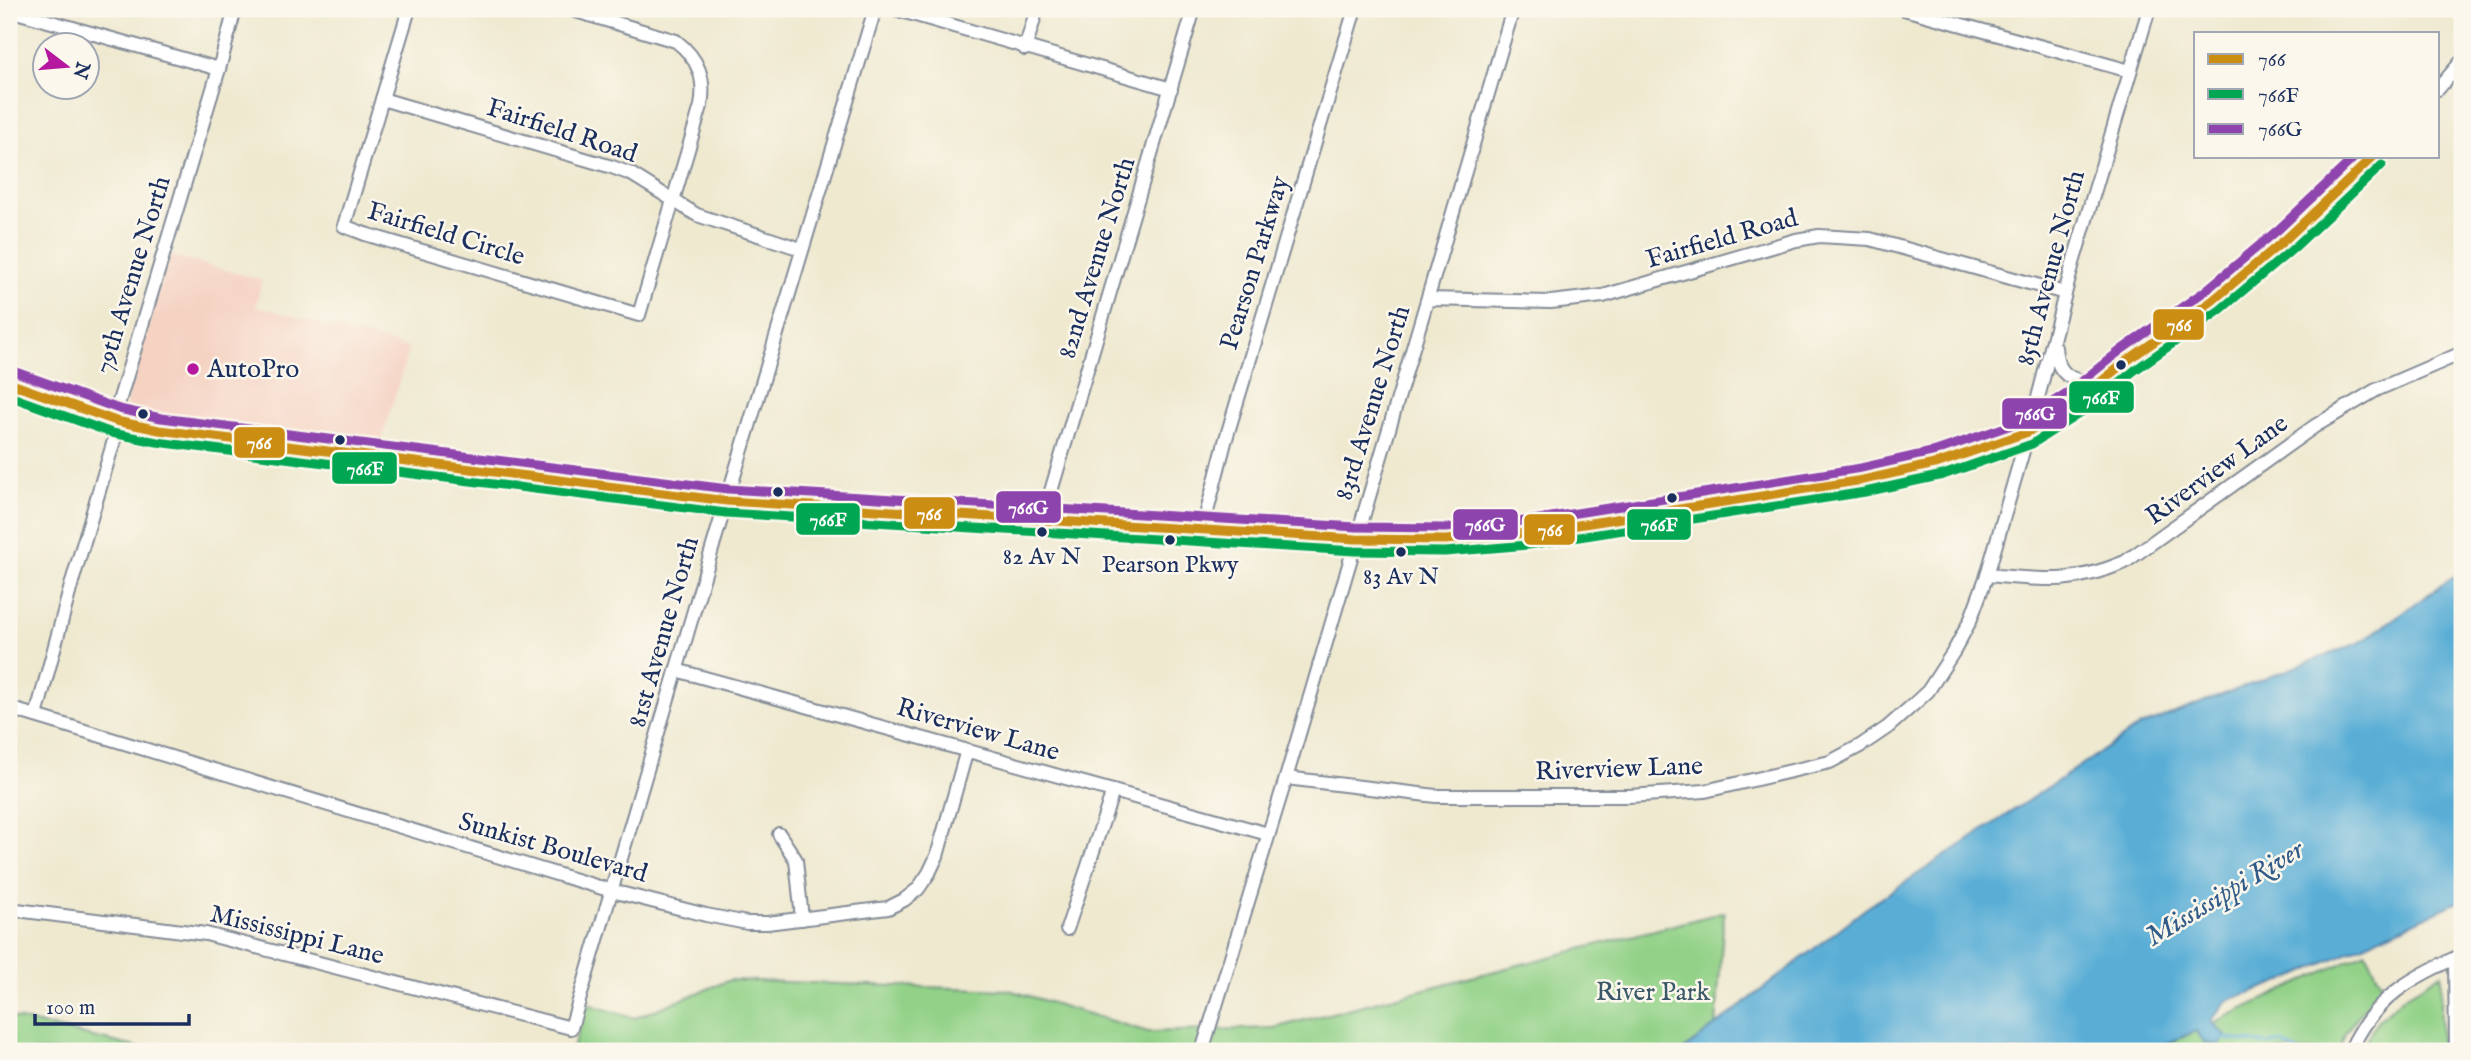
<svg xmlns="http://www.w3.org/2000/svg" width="2471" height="1060" font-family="'IM FELL English',serif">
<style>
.built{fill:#f5d2c2}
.green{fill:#92d187;stroke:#568072;stroke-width:2}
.water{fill:#5aaed6;stroke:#3a6e9a;stroke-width:2}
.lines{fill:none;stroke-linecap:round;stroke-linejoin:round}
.stream{stroke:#5aaed6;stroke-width:3.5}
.minor-casing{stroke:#858c97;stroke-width:16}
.minor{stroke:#fff;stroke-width:12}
.bus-1-casing{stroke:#fbf7ec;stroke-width:14}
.bus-2-casing{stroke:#fbf7ec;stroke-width:14}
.bus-3-casing{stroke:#fbf7ec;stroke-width:14}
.bus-1{stroke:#cb8e13;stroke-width:9}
.bus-2{stroke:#00a651;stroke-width:9}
.bus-3{stroke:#8e44ad;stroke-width:9}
.bus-dot{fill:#1b2f5e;stroke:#fbf7ec;stroke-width:2.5}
.poi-dot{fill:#b5179e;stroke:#fbf7ec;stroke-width:2.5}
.labels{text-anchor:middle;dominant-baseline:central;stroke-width:5;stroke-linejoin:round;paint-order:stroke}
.bus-label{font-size:24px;fill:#1b2f5e;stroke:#fbf7ec}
.street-label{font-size:26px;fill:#1b2f5e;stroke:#fbf7ec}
.poi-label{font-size:26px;fill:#1b2f5e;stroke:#fbf7ec;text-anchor:start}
.park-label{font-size:26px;fill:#395868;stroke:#fbf7ec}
.water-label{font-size:28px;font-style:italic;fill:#315b88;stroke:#fbf7ec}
.line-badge{stroke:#fbf7ec;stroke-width:2.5}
.badge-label{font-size:19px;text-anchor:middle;font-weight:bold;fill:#fff}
</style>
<rect width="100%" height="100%" fill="#fbf7ec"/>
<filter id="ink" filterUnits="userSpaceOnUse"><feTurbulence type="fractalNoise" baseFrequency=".0143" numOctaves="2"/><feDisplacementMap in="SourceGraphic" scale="14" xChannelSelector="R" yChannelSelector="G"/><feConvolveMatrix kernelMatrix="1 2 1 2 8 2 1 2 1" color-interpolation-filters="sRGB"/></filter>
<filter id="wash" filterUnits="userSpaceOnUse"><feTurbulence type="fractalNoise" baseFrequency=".00686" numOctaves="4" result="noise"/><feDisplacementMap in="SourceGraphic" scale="28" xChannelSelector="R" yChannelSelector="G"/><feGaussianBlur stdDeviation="1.57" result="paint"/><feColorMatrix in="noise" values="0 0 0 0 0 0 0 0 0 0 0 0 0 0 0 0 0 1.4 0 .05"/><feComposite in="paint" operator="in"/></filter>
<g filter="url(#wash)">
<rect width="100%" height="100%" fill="#efe9d0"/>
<polygon class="built" points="169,255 262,280 256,306 409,348 378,452 138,420 130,415 126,403"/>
<g class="green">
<polygon points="1724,912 1716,1025 1683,1051 572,1051 587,1004 635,1018 730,980 1009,990 1148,1032 1274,1028"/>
<polygon points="2366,952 2382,984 2346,1032 2339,1051 2153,1051"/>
<polygon points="2442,974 2440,1051 2359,1051 2378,1020 2405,996"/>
<polygon points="9,1017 152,1051 9,1051"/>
</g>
<polygon class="water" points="2462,571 2462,900 2296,976 2227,1001 2211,1021 2226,1036 2220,1045 2205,1043 2196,1031 2149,1051 1683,1051 1865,909 2140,726 2359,643"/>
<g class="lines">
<polyline class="stream" points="2220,1038 2266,1044 2281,1043 2297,1051"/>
</g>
</g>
<g filter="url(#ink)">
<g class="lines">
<g class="minor-casing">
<g id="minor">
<path d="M409,9L344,226L365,234L639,315L701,106C706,78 698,58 676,41L569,9"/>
<polyline points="895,9 1171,89"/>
<polyline points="1904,9 2130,71"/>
<polyline points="9,10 219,69"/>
<polyline points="1025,49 1037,9"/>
<polyline points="2438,89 2462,61"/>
<polyline points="382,99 612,167 631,174 697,215 801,249"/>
<polyline points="1428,299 1551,302 1603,296 1796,240 1819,236 1870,239 2065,293"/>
<path d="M2055,347C2057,377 2076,386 2102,377"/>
<polyline points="9,383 116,421 159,430 588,485 727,501 1202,531 1356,539 1445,540 1527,533 1863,480 1939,463 2028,432 2078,400 2128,360 2212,301 2287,238 2374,156"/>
<polyline points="1045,521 1046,508 1194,9"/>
<polyline points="1202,531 1225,442 1355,9"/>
<path d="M1987,575C2044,580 2070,585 2125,562L2315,426L2376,390L2462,353"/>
<polyline points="676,670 1268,834"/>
<polyline points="9,708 612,891 706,915 747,923 767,923 888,908 904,900 918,889 929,873 937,856 967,750"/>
<polyline points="36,716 72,582 115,437 117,408 219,69 235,9"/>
<polyline points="1286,778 1436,796 1629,796 1705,791 1830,762 1860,746 1888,727 1914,704 1928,691 1954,651 1970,621 1987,575 2034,413 2073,263 2149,9"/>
<polyline points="779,834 796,860 802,919"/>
<polyline points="9,909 206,934 571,1028 715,539 875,9"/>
<polyline points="1067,929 1113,791"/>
<polyline points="2455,958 2456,1051"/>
<polyline points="1202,1051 1286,778 1513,9"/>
<path d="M2350,1051C2374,998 2411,977 2462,955"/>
</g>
</g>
<use href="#minor" class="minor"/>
<g class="bus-1-casing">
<polyline id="bus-1" points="9,383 116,421 159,430 727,501 1356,539 1445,540 1527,533 1863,480 1939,463 2028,432 2078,400 2128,360 2212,301 2287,238 2374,156"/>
</g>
<g class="bus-2-casing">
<polyline id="bus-2" points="9,396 112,433 157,442 726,513 1355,551 1445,552 1528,545 1865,492 1943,475 2032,444 2085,410 2135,370 2220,310 2295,247 2382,165"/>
</g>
<g class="bus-3-casing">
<polyline id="bus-3" points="13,371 119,409 161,418 728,489 1356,527 1445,528 1526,521 1861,468 1936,451 2023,421 2071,390 2121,350 2205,291 2279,229 2356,156"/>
</g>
<use href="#bus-1" class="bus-1"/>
<use href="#bus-2" class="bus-2"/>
<use href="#bus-3" class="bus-3"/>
</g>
</g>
<g class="bus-dot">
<circle cx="2121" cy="365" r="6"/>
<circle cx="143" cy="414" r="6"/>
<circle cx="340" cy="440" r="6"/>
<circle cx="778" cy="492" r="6"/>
<circle cx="1672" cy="498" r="6"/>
<circle cx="1042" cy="532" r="6"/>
<circle cx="1170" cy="540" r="6"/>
<circle cx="1401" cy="552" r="6"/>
</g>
<circle class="poi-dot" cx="193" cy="369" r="7"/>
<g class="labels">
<g class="bus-label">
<text x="1042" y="557">82 Av N</text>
<text x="1170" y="565">Pearson Pkwy</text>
<text x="1401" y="577">83 Av N</text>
</g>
<g class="street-label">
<text transform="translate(562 131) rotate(18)">Fairfield Road</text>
<text transform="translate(446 234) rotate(17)">Fairfield Circle</text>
<text transform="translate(1722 239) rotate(-16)">Fairfield Road</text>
<text transform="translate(1097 258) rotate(-73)">82nd Avenue North</text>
<text transform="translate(1255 263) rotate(-73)">Pearson Parkway</text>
<text transform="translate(2051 268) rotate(-75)">85th Avenue North</text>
<text transform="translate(133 275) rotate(-73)">79th Avenue North</text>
<text transform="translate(1373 403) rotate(-73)">83rd Avenue North</text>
<text transform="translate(2217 470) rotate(-36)">Riverview Lane</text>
<text transform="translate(664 632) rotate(-74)">81st Avenue North</text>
<text transform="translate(978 730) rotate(16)">Riverview Lane</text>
<text transform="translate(1619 769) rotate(-2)">Riverview Lane</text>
<text transform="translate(553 848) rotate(16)">Sunkist Boulevard</text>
<text transform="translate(297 935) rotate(14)">Mississippi Lane</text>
</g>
<g class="poi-label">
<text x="207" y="369">AutoPro</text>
</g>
<g class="park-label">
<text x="1653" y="992">River Park</text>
</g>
<g class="water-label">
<text transform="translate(2225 894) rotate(-31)">Mississippi River</text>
</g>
</g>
<g class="line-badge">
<rect x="2152" y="308" width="53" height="33" rx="7" fill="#cb8e13"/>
<rect x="2068" y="380" width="67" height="34" rx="7" fill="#00a651"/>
<rect x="2001" y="397" width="67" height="33" rx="7" fill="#8e44ad"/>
<rect x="233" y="426" width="53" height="33" rx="7" fill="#cb8e13"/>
<rect x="331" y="451" width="67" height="34" rx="7" fill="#00a651"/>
<rect x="995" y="490" width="67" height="34" rx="7" fill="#8e44ad"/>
<rect x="903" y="496" width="53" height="34" rx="7" fill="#cb8e13"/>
<rect x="795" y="502" width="66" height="34" rx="7" fill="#00a651"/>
<rect x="1626" y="508" width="66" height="33" rx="7" fill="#00a651"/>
<rect x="1452" y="508" width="67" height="33" rx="7" fill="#8e44ad"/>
<rect x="1523" y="513" width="53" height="33" rx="7" fill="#cb8e13"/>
</g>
<g class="badge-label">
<text x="2179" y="331">766</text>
<text x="2101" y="404">766F</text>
<text x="2035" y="420">766G</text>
<text x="259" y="449">766</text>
<text x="365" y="475">766F</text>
<text x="1028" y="514">766G</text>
<text x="929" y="520">766</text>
<text x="828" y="526">766F</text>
<text x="1659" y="531">766F</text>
<text x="1485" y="531">766G</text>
<text x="1550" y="536">766</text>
</g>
<rect width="2471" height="1060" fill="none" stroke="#fbf7ec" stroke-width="35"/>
<rect x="2194" y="32" width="245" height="126" fill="#fbf7ec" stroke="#a1a7b3" stroke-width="2"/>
<rect x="2208" y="54" width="35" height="10" fill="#cb8e13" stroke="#a1a7b3" stroke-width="2"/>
<text x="2258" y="66" font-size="21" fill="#1b2f5e">766</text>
<rect x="2208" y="89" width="35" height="10" fill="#00a651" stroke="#a1a7b3" stroke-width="2"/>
<text x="2258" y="102" font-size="21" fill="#1b2f5e">766F</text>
<rect x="2208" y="124" width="35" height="10" fill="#8e44ad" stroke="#a1a7b3" stroke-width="2"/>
<text x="2258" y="136" font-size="21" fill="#1b2f5e">766G</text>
<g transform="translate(66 66) rotate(106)"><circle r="33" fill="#fbf7ec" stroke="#a1a7b3" stroke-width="2"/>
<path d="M0-5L12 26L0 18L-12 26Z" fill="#b5179e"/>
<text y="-10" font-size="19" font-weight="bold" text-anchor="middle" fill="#1b2f5e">N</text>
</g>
<path d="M35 1014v10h154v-10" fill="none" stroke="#1b2f5e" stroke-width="3.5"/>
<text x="46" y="1014" font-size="21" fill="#1b2f5e" stroke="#fbf7ec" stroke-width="5" paint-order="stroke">100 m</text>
</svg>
